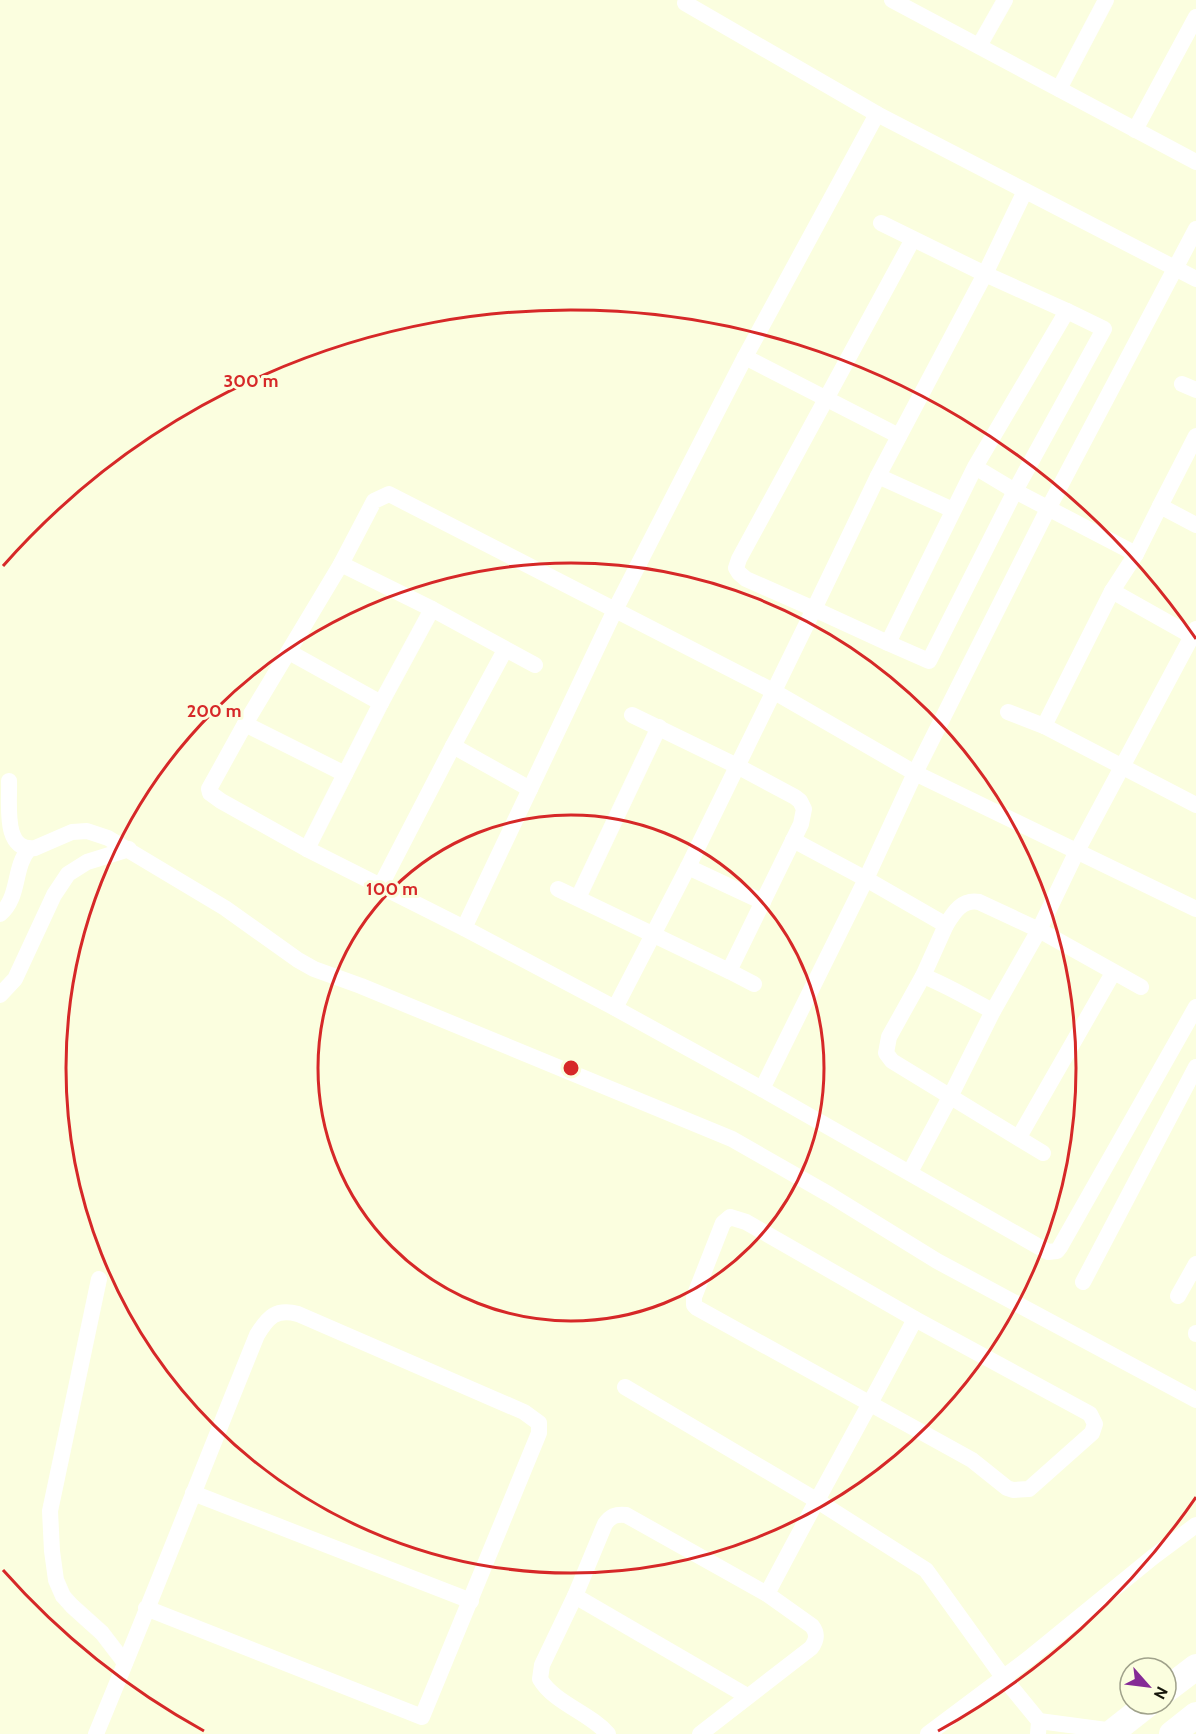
<svg xmlns="http://www.w3.org/2000/svg" width="1196" height="1734" font-family="Cabin,sans-serif">
<style>
.lines{fill:none;stroke-linecap:round;stroke-linejoin:round}
.minor{stroke:#fff;stroke-width:16}
.highway{stroke:#fff;stroke-width:26}
.ring{fill:none;stroke:#d62828;stroke-width:3}
.centre{fill:#d62828;stroke:#fbfedf;stroke-width:3}
.ring-label{font-size:18px;text-anchor:middle;font-weight:bold;fill:#d62828;stroke:#fbfedf;stroke-width:6;stroke-linejoin:round;paint-order:stroke}
</style>
<rect width="100%" height="100%" fill="#fbfedf"/>
<g class="lines">
<g class="minor">
<polyline points="892,0 1196,162"/>
<polyline points="685,3 877,114 1196,279"/>
<polyline points="979,46 1005,0"/>
<polyline points="1059,89 1106,0"/>
<polyline points="1135,130 1196,17"/>
<polyline points="881,223 985,274 1025,191"/>
<polyline points="745,357 899,436"/>
<polyline points="1182,384 1196,390"/>
<polyline points="975,467 888,643 814,609 878,476 985,274 1067,311 975,467 1015,491 1136,554 1160,506 1196,525"/>
<polyline points="878,476 953,510"/>
<polyline points="1160,506 1196,436"/>
<polyline points="1136,554 1112,591 1192,636 1196,629"/>
<polyline points="341,564 432,609 535,665"/>
<polyline points="1112,591 1044,726 1196,805"/>
<polyline points="888,643 929,661 1015,491 1104,329 1067,311"/>
<polyline points="289,652 381,703"/>
<polyline points="1008,712 1044,726"/>
<polyline points="245,724 345,774"/>
<polyline points="453,746 530,789"/>
<path d="M9,781C10,803 2,852 35,848L72,832L87,831L108,838L225,908L298,960L314,969L361,986L732,1139L830,1195L937,1261L1196,1400"/>
<path d="M793,840L866,879L946,925C954,912 962,899 979,902L1039,930L1141,987"/>
<polyline points="307,849 381,703 432,609"/>
<polyline points="688,867 763,902"/>
<polyline points="380,887 453,746 505,650"/>
<polyline points="558,889 729,971 801,824 804,809 800,801 795,797 737,766 632,715"/>
<polyline points="578,898 659,727"/>
<polyline points="1196,909 915,773 773,691 389,494 374,501 341,564 245,724 209,789 210,793 221,801 307,849 464,928 615,1008 762,1089 1048,1252 1057,1251 1060,1247 1196,1007"/>
<path d="M0,914C20,898 13,867 29,849"/>
<polyline points="946,925 923,976 889,1037 886,1053 892,1061 1043,1153"/>
<polyline points="464,928 615,610 745,357 877,114"/>
<polyline points="729,971 754,984"/>
<path d="M923,976C947,985 969,999 993,1011"/>
<polyline points="0,995 15,979 54,895 68,874 87,862 129,849"/>
<polyline points="615,1008 688,867 814,609 746,579 739,573 736,568 739,559 913,239"/>
<polyline points="762,1089 866,879 915,773 1048,509 1196,229"/>
<polyline points="1019,1137 1113,973"/>
<polyline points="910,1172 950,1097 993,1011 1039,930 1077,851 1192,636"/>
<polygon points="730,1217 746,1222 915,1319 1090,1414 1095,1424 1092,1433 1029,1489 1013,1490 1007,1488 972,1460 697,1308 694,1305 694,1297 723,1223"/>
<polyline points="99,1279 50,1511 52,1551 56,1580 63,1596 72,1606 102,1633 125,1663"/>
<polyline points="1083,1282 1196,1067"/>
<polyline points="1178,1296 1196,1264"/>
<polyline points="1196,1333 1196,1334"/>
<polyline points="625,1387 816,1500 926,1570 1003,1677 1039,1721 1038,1734"/>
<polyline points="193,1493 471,1601"/>
<path d="M767,1594C815,1502 867,1411 915,1319"/>
<polyline points="575,1596 747,1696"/>
<polyline points="1039,1721 1114,1731"/>
<path d="M96,1734C151,1602 203,1468 257,1335C268,1317 276,1308 298,1314L524,1412L539,1423V1433L422,1717L146,1608"/>
<path d="M608,1734C590,1713 554,1703 540,1679L542,1665L575,1596L605,1524C611,1516 615,1514 626,1515L767,1594L812,1626C818,1634 817,1640 811,1648L700,1734"/>
<polyline points="928,1734 1028,1659 1153,1557 1196,1525"/>
</g>
<g class="highway">
<polyline points="1166,1690 1196,1667"/>
<polyline points="1110,1734 1148,1704"/>
<polyline points="1172,1734 1196,1715"/>
</g>
</g>
<g class="ring">
<circle cx="571" cy="1068" r="253"/>
<circle cx="571" cy="1068" r="505"/>
<path d="M1196 1497A758 758 0 0 1 938 1731M204 1731A758 758 0 0 1 3 1570M3 566A758 758 0 0 1 1196 639"/>
</g>
<circle cx="571" cy="1068" r="9" class="centre"/>
<g class="ring-label">
<text x="251" y="387">300 m</text>
<text x="214" y="717">200 m</text>
<text x="392" y="895">100 m</text>
</g>
<g transform="translate(1148 1686) rotate(118)"><circle r="28" fill="#fbfedf" stroke="#a0a28b" stroke-width="1.5"/>
<path d="M0-4.5L10 22L0 15L-10 22Z" fill="#852a96"/>
<text y="-9" font-size="16" font-weight="bold" text-anchor="middle" fill="#17180d">N</text>
</g>
</svg>
